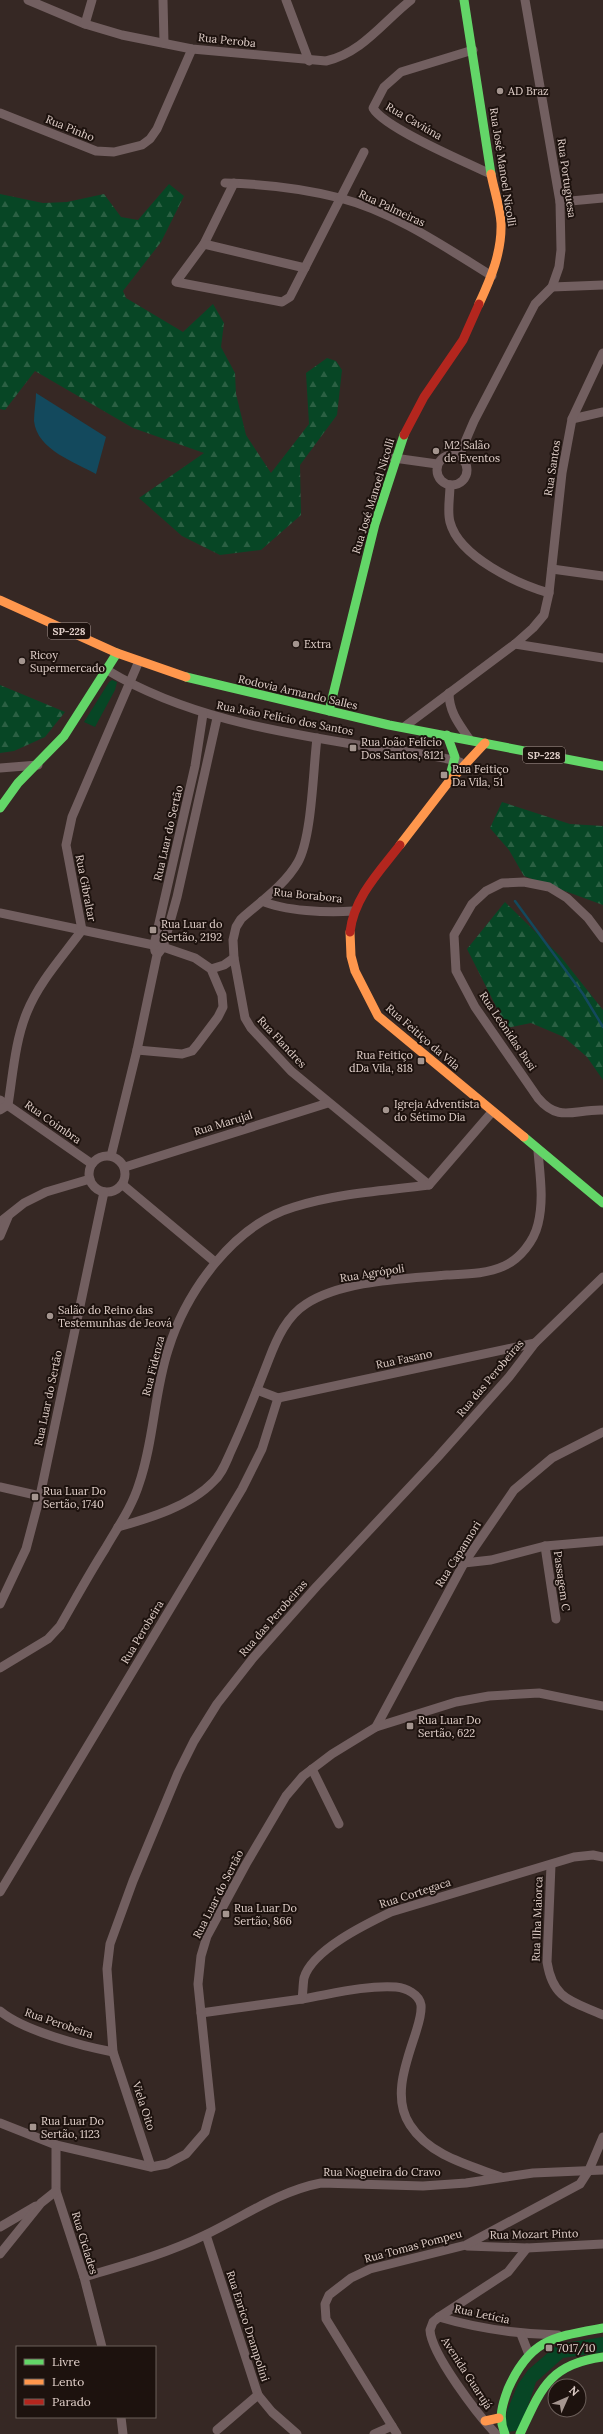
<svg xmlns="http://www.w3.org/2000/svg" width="603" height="2434" font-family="Lora,serif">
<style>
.forest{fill:url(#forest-firs)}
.park{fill:#074625}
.water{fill:#13495d}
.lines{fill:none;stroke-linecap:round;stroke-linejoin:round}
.stream{stroke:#13495d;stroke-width:2.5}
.street{stroke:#725f60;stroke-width:9}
.fast{stroke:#63d668;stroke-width:9}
.slow{stroke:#ff974d;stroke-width:9}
.jam{stroke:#b3261e;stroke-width:9}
.poi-dot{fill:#a4958f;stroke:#1d120e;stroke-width:1.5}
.labels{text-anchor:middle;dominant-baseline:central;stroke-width:4;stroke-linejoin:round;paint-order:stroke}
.shield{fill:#1d120e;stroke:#a69691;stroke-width:1}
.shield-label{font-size:10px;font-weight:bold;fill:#e0cfc9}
.street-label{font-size:11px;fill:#e0cfc9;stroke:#1d120e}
.poi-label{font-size:11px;fill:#e0cfc9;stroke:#1d120e;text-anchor:start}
</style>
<defs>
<pattern id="forest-firs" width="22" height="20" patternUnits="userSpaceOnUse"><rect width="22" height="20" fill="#074625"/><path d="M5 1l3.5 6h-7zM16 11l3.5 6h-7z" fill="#2b6043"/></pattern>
</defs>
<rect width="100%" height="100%" fill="#362824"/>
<g class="forest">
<polygon points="169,184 184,196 161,242 123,291 126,298 183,332 213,304 224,323 221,347 235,373 236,394 246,435 271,473 309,424 306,373 327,358 336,361 342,370 337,415 300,465 301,515 261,550 220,555 182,536 139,498 204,453 133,428 35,371 5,410 0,409 0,194 43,203 67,202 104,194 121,217 138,220"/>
<polygon points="0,685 65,712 45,737 14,751 0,753"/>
<polygon points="502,802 570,824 603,826 603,905 524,876 509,850 490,828"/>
<polygon points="505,902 561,957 603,1010 603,1080 587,1057 564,1037 531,1023 507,1028 467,949"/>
</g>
<g class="park">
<polygon points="112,680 117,682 115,690 95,727 84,722 109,682"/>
<polygon points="603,2337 603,2352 563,2358 536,2382 520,2430 508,2432 504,2427 507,2411 518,2384 528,2370 558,2344"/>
</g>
<path class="water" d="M36,393L106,437L96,474C75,462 37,450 34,421C34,412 36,402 36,393Z"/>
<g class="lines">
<polyline class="stream" points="515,901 583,994 603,1027"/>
<g class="street">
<path d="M28,0L85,24L122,35L192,49L326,61C362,53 383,22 411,0"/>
<polyline points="163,0 164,43"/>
<polyline points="286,0 309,61"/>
<polyline points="85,24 92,0"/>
<path d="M473,50L401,72L384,87L373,108C384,128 467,163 491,174"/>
<polyline points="0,113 96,151 114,152 142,145 150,139 157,129 192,49"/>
<path d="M225,183C264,184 302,188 340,198C394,212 445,247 492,276"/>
<polyline points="234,183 204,244 176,282 282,302 290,297 364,152"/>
<polyline points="560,202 603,198"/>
<polyline points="204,244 305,268"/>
<polyline points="552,287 603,285"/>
<polyline points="572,419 603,412"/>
<circle cx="452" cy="470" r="15"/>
<polyline points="459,456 474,421 535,304 552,287 559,267 561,250 560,202 525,0"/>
<polyline points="394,458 437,464"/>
<path d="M450,485C450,497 447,511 450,522C459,557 518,584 549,593"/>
<polyline points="552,569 603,576"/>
<polyline points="515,644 603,658"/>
<path d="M107,670C183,716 272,731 358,745C392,750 427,753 460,762"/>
<path d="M449,693C449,712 459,724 470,740"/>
<polyline points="404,727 515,644 533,628 544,615 549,593 562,473 572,419 603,353"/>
<path d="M317,738C313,770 312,837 298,862C285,885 260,902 241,919L236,927L233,940L234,958L245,1018L251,1028L291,1071L429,1185L492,1112"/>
<polyline points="0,768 38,765"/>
<path d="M262,901C284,911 328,913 353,911"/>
<polyline points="0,913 163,947 195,958 211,969 222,995 223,1007 218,1017 197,1045 192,1051 182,1054 137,1050"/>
<path d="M603,938L588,918L567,898L549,887L524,882L502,883L486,891L472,904L454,935L456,971L475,1007L538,1098C559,1123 574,1109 603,1110"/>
<polyline points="155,951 154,945 195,766 203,714"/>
<polyline points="211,969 224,965 234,958"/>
<polyline points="0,1100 92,1164"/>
<path d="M0,1110L8,1105C13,1074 15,1041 27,1012C39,982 63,956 82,930L66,845L72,817L139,661"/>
<circle cx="107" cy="1174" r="18"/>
<polyline points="111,1156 137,1050 157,955 163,947 177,897 217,718"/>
<polyline points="125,1167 328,1103"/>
<polyline points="123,1185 215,1262"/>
<polyline points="0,1222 24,1203 46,1192 90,1179"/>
<polyline points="0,1236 8,1217"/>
<polyline points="278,1398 535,1343"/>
<polyline points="0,1487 40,1496"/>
<path d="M118,1527C150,1518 190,1506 213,1482C222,1474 226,1462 231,1451C245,1421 257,1390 269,1359C277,1338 287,1316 306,1304C343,1280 405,1279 447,1275C466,1274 487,1274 504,1266C520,1259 534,1241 538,1224C544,1200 540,1176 538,1151"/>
<polyline points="545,1546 556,1619"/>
<polyline points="464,1563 491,1560 545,1546 603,1541"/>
<polyline points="0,1604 26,1549 40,1496 104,1192"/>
<path d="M0,1668L48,1639L60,1626C75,1600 89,1574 105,1549C117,1528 132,1507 139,1484C154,1441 154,1393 168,1350C186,1292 233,1225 294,1207C338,1193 384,1191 429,1185"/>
<polyline points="376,1727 464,1563 514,1490 552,1458 603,1432"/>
<polyline points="312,1769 339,1824"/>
<path d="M551,1865L547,1962C553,2000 572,2001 603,2015"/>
<polyline points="0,1892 242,1489 262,1449 278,1398 257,1390"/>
<path d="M302,1999C332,1994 365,1985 396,1987C406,1988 419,1994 421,2005C422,2015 418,2025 415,2035C406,2063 392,2098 410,2125C430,2156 469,2165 501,2177"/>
<path d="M0,2011C24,2031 82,2046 113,2052"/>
<path d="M201,2013L302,1999C303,1992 303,1984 304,1978C312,1950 366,1924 391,1912L574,1857L593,1855L603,1857"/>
<polyline points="0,2123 56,2145 151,2167 167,2164 186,2154 205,2132 211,2109 198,1984 201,1956 207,1936 246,1864 286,1796 303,1776 332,1754 376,1727 456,1702 489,1696 539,1693 603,1706"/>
<polyline points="56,2145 56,2191 84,2277 102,2347"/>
<polyline points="151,2167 113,2052 107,1969 110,1944 133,1881 178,1773 194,1741 217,1704 253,1658 317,1586 437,1458 509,1377 535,1343 603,1277"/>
<polyline points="0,2227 36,2206"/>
<polyline points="206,2235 258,2395 272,2412 297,2434"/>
<polyline points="467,2246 527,2248 603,2244"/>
<polyline points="0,2254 41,2203 56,2191"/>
<path d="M84,2277C125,2265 166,2254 205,2235C243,2217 279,2191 321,2183L423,2186L466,2183L533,2173L603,2170"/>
<path d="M439,2317C479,2329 517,2334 558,2335"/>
<polyline points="521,2334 528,2352"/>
<polyline points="121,2417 123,2434"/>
<polyline points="217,2430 258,2395"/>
<polyline points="374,2434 392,2426"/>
<polyline points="397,2434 326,2319 325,2304 329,2295 351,2278 370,2269 466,2245 580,2184 589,2170 603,2137"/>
<path d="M496,2434C478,2415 431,2354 430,2330L433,2322L439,2317L508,2272L527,2248"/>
</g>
<g class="fast">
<polyline points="464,0 491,174"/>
<polyline points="186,677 389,725 603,766"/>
<polyline points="329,711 375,524 404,435"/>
<polyline points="447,735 455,757 449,779"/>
<polyline points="0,808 18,783 64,736 117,653"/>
<polyline points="524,1137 603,1203"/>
<path d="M505,2434C498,2418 502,2405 508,2389C530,2339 553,2337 603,2328"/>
<path d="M520,2434C541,2389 549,2364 603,2357"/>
</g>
<g class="slow">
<path d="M479,304C491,278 502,252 501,223C500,207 494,190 491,174"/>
<polyline points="0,600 117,653 186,677"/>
<polyline points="400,845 447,784 485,743"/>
<polyline points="350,932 351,956 355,971 378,1016 524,1137"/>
<polyline points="485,2421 499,2418"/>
</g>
<g class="jam">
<polyline points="404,435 424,397 463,340 479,304"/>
<path d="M350,932C354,897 380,871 400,845"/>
</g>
</g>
<g class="poi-dot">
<circle cx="500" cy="91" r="4"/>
<circle cx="436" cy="451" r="4"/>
<circle cx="296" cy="644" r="4"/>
<circle cx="22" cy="661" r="4"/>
<rect x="349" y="744" width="8" height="8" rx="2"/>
<rect x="440" y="771" width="8" height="8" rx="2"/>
<rect x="149" y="926" width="8" height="8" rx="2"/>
<rect x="417" y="1057" width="8" height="8" rx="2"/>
<circle cx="386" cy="1110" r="4"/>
<circle cx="50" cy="1316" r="4"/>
<rect x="31" y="1493" width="8" height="8" rx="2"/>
<rect x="406" y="1722" width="8" height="8" rx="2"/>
<rect x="222" y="1910" width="8" height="8" rx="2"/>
<rect x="29" y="2123" width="8" height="8" rx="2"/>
<rect x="545" y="2344" width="8" height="8" rx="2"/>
</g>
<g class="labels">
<g class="shield">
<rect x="48" y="623" width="42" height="16" rx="3"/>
<rect x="523" y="747" width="42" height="16" rx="3"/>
</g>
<g class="shield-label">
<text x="69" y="631">SP-228</text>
<text x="544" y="755">SP-228</text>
</g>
<g class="street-label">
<text transform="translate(227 40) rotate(6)">Rua Peroba</text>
<text transform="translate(414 121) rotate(30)">Rua Caviúna</text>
<text transform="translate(70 128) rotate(22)">Rua Pinho</text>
<text transform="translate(503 167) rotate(81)">Rua José Manoel Nicolli</text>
<text transform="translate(567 178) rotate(82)">Rua Portuguesa</text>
<text transform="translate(392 208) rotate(25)">Rua Palmeiras</text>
<text transform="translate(552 468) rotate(-81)">Rua Santos</text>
<text transform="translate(373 496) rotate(-73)">Rua José Manoel Nicolli</text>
<text transform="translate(298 692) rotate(13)">Rodovia Armando Salles</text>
<text transform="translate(285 718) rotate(11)">Rua João Felício dos Santos</text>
<text transform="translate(168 833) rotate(-77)">Rua Luar do Sertão</text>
<text transform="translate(86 888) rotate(79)">Rua Gibraltar</text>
<text transform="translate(308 895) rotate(6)">Rua Borabora</text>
<text transform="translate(508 1031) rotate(56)">Rua Leônidas Busi</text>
<text transform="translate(423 1037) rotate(41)">Rua Feitiço da Vila</text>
<text transform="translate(282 1042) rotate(47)">Rua Flandres</text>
<text transform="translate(53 1122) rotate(35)">Rua Coimbra</text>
<text transform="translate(223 1123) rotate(-17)">Rua Marujal</text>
<text transform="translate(372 1273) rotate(-9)">Rua Agrópoli</text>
<text transform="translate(404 1359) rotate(-12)">Rua Fasano</text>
<text transform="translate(153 1366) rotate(-76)">Rua Fidenza</text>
<text transform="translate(490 1378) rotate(-50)">Rua das Perobeiras</text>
<text transform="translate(48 1398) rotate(-78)">Rua Luar do Sertão</text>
<text transform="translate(458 1554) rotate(-58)">Rua Capannori</text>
<text transform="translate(562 1581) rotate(82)">Passagem C</text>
<text transform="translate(273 1618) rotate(-49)">Rua das Perobeiras</text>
<text transform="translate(142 1632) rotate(-59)">Rua Perobeira</text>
<text transform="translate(415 1893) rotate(-18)">Rua Cortegaca</text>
<text transform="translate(218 1894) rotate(-63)">Rua Luar do Sertão</text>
<text transform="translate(537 1919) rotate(-88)">Rua Ilha Maiorca</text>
<text transform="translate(59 2023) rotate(19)">Rua Perobeira</text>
<text transform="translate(144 2106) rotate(72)">Viela Oito</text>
<text x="382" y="2172">Rua Nogueira do Cravo</text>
<text transform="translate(534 2234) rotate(-1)">Rua Mozart Pinto</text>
<text transform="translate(85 2243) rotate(73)">Rua Ciclades</text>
<text transform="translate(413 2246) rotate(-15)">Rua Tomas Pompeu</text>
<text transform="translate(482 2314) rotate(12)">Rua Letícia</text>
<text transform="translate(248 2326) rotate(72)">Rua Enrico Drampolini</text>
<text transform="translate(467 2373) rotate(57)">Avenida Guarujá</text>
</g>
<g class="poi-label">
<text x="508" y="91">AD Braz</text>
<text x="444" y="445">M2 Salão<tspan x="444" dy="13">de Eventos</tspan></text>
<text x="304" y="644">Extra</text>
<text x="30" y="655">Ricoy<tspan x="30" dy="13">Supermercado</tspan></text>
<text x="361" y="742">Rua João Felício<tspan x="361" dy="13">Dos Santos, 8121</tspan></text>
<text x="452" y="769">Rua Feitiço<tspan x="452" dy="13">Da Vila, 51</tspan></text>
<text x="161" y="924">Rua Luar do<tspan x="161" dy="13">Sertão, 2192</tspan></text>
<text x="413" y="1055" text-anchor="end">Rua Feitiço<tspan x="413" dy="13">dDa Vila, 818</tspan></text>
<text x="394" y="1104">Igreja Adventista<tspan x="394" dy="13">do Sétimo Dia</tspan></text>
<text x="58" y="1310">Salão do Reino das<tspan x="58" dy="13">Testemunhas de Jeová</tspan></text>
<text x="43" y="1491">Rua Luar Do<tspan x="43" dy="13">Sertão, 1740</tspan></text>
<text x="418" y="1720">Rua Luar Do<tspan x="418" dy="13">Sertão, 622</tspan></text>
<text x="234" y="1908">Rua Luar Do<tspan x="234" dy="13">Sertão, 866</tspan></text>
<text x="41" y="2121">Rua Luar Do<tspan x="41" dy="13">Sertão, 1123</tspan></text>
<text x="557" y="2348">7017/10</text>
</g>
</g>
<rect x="16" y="2346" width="140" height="72" fill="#1d120e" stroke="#6b5e59"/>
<rect x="24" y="2359" width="20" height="6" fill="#63d668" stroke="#6b5e59"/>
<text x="52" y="2366" font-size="12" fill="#e0cfc9">Livre</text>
<rect x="24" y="2379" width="20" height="6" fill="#ff974d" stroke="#6b5e59"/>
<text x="52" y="2386" font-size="12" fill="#e0cfc9">Lento</text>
<rect x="24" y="2399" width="20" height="6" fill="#b3261e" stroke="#6b5e59"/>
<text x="52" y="2406" font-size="12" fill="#e0cfc9">Parado</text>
<g transform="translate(567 2398) rotate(45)"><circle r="19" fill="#1d120e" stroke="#6b5e59"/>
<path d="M0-3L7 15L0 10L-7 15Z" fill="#a4958f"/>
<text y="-6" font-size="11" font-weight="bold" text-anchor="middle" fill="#e0cfc9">N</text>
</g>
</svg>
